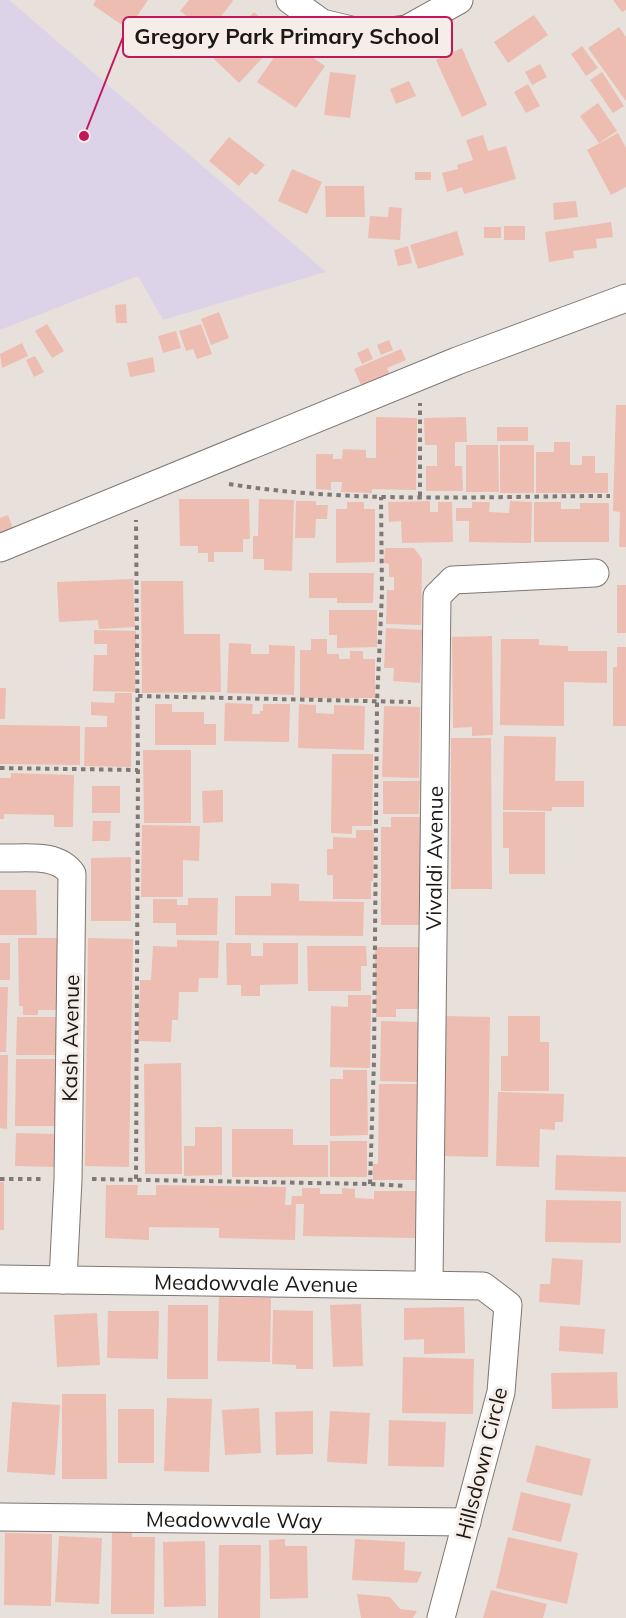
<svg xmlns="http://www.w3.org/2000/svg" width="626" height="1618" font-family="Mulish,sans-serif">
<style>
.education{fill:#ddd3e8}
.building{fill:#edbdb1}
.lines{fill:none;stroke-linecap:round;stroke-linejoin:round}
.street-casing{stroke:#7d7671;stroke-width:29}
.path{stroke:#7f7976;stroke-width:4;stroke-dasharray:4.5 4.5;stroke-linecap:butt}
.street{stroke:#fff;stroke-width:27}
.labels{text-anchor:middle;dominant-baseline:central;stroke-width:6;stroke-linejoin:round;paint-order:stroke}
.street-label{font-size:21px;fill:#1b1816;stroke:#f6ede8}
.leader{fill:none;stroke:#c2185b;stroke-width:2}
.callout-dot{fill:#c2185b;stroke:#f6ede8;stroke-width:2}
.callout{fill:#f6ede8;stroke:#c2185b;stroke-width:2}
.callout-label{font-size:22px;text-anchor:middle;font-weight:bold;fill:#1b1816}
</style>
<rect width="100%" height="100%" fill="#e8e0db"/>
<polygon class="education" points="0,0 9,0 326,272 163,320 138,276 0,330"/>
<g class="building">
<polygon points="96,0 148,0 128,29 93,5"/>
<polygon points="189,0 232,0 233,1 208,33 180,11"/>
<polygon points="613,0 626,0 626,10 622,12"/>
<polygon points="254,12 281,38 239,83 212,57"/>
<polygon points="534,15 548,35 508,63 494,42"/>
<polygon points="619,27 626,37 626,101 588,48"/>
<polygon points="286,40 325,66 296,108 257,82"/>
<polygon points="582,46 598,68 586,76 571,54"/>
<polygon points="462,48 487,105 462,117 436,60"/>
<polygon points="540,64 547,77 532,85 525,72"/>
<polygon points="330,72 356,75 350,118 324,115"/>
<polygon points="602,72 624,106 613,113 590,80"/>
<polygon points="409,81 416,96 396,104 390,89"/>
<polygon points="528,84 540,106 526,113 514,92"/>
<polygon points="598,103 617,131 599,143 580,116"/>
<polygon points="618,133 626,148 626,187 611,195 587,150"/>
<polygon points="483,135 488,151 506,146 516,179 464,194 462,187 447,192 442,173 458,169 457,165 473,160 466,140"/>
<polygon points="229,137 265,165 256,175 251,172 239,186 209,161"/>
<polygon points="292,169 322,182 307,214 278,201"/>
<rect x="415" y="172" width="16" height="8"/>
<polygon points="325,186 364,186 365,217 326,217"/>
<polygon points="576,201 578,217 554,220 553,203"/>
<polygon points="389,207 402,208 400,240 368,238 370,216 388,217"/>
<polygon points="611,222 613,237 596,239 597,248 573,251 574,258 549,262 545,232"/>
<rect x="504" y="226" width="21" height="14"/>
<rect x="484" y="227" width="17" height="11"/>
<polygon points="457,231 464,255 418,269 410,245"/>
<polygon points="408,246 412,263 398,266 394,250"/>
<polygon points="126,304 127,323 116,323 115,305"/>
<polygon points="219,312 229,338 211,345 201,319"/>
<polygon points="47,324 64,351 52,358 35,331"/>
<polygon points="201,324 212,354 197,359 193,349 186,351 179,331"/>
<polygon points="176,331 181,348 163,353 158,336"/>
<polygon points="389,340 393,350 381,355 377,345"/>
<polygon points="22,343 28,356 2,368 0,354"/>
<polygon points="368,348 373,359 362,364 357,353"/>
<polygon points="401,349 406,360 387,368 390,375 362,387 354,369"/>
<polygon points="35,356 44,372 34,377 26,360"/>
<polygon points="153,357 155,372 130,377 127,363"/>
<polygon points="616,405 626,405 626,547 619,547 620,512 613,511"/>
<polygon points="376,417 417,418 416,490 372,489 372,493 341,492 342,482 331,482 331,490 316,489 316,454 333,454 333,459 342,459 343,449 366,450 366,458 376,458"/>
<polygon points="466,417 467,442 455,442 455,466 462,466 463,491 426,491 426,466 437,466 437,445 425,445 424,418"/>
<rect x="497" y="427" width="31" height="14"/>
<polygon points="554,442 570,442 570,465 582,465 582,456 595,456 595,473 608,473 608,493 536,493 536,452 554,452"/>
<polygon points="466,445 498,445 499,492 466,492"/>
<rect x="500" y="445" width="34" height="48"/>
<polygon points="179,499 249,499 250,539 243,539 243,552 214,552 214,562 208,562 208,553 198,553 198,546 180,546"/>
<polygon points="259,499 294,500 292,571 264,570 264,559 253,559 253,536 258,536"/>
<polygon points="296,501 316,501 316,505 328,505 327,519 316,519 315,538 295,538"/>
<polygon points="430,501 430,512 438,512 438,502 452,502 453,542 402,543 401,521 389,522 388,502"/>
<polygon points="510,501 532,502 531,543 469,542 469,521 456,521 456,508 472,508 472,502 490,502 489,512 509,513"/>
<polygon points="347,502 364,502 364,509 375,509 375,562 336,563 336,509 347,509"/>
<polygon points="534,502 561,502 561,509 580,509 580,503 609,503 609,542 534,542"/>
<polygon points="8,515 15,534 0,540 0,518"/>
<polygon points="385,548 414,548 422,559 421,625 386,624 387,590 394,590 394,577 389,577 389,564 384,563"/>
<polygon points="309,573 374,573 373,603 337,603 337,598 309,598"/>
<polygon points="133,579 135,627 99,629 98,620 59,622 57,582"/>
<polygon points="141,581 183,581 184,634 220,634 221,692 142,693"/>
<rect x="617" y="585" width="9" height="48"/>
<polygon points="329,610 377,610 377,647 337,648 337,635 329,635"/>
<polygon points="386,628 422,630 420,683 393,681 394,668 384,668"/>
<polygon points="94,630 136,631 135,692 93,691 94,655 107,655 107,644 94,644"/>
<polygon points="492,636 493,735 472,736 472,727 453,728 452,637"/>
<polygon points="311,639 327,639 327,654 339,654 339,659 350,659 350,651 363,651 363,659 375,659 375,698 300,698 300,650 311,650"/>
<polygon points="501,639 539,639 539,645 568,646 568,651 607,651 607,683 564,682 564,726 500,725"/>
<polygon points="229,643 251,644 251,654 269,654 269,645 295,646 294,695 227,693"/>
<polygon points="617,647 626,647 626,726 613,726 613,667 617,667"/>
<polygon points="0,688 6,688 5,719 0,719"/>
<polygon points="115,693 132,693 131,767 84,766 85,727 107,727 107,716 91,715 91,702 114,703"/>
<polygon points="225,703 253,704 252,714 260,714 260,711 263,711 263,704 290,704 289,742 224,741"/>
<polygon points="155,704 172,704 172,712 204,712 204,724 216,724 216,745 155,745"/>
<polygon points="299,704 316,705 316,713 334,714 334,705 365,706 364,750 298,748"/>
<polygon points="384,706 420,707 419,778 382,777"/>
<polygon points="0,725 80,726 80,765 0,764"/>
<polygon points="504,736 556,737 555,781 584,781 584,807 552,807 552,811 503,810"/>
<polygon points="451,738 491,738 492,889 451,889"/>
<polygon points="143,750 191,750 191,823 144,823"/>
<polygon points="332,754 373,754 372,826 352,826 352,834 331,833"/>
<polygon points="11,773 74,775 73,827 54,827 54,815 4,814 4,819 0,819 0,778 11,778"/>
<polygon points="383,781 420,781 419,814 383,814"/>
<rect x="92" y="786" width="28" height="27"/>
<polygon points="223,790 223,822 203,823 202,791"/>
<polygon points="503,812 545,812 545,874 509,874 509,848 503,848"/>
<polygon points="391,817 420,817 420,925 381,925 381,827 391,827"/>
<polygon points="93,821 111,821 110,841 92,841"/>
<polygon points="142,825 200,826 199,861 183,860 183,897 141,897"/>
<polygon points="356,830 374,830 373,881 371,881 371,899 333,899 333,875 327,875 327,849 333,849 333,837 356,838"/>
<polygon points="131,857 131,921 91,921 91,858"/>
<polygon points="271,883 299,884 299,901 364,902 363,936 235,935 235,896 271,896"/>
<polygon points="0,890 36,890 37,935 0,935"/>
<polygon points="188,898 218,898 217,935 176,935 176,923 153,923 153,899 177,899 177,905 188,905"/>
<polygon points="18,938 58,938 59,1010 38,1010 38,1015 23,1015 23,1006 19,1006"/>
<polygon points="88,938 133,939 129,1167 85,1166"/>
<polygon points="177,940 219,941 218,978 199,978 198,992 179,992 178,1020 172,1020 171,1042 138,1041 140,980 151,980 153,946 177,947"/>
<rect x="0" y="943" width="10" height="37"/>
<polygon points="226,943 251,943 251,956 263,956 263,943 298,943 298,984 260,985 260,996 241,996 241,985 227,985"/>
<polygon points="307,946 366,946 367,966 361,966 361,991 308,991"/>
<polygon points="375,947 419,947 420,1009 396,1009 396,1017 376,1017"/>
<polygon points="0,987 8,987 6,1052 0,1052"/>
<polygon points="348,995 371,995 370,1068 330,1067 331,1006 348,1007"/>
<polygon points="446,1016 490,1017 488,1157 443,1156"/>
<polygon points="508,1016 540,1016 540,1042 549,1042 549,1091 501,1091 501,1056 508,1056"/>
<polygon points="17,1017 59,1017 59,1055 16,1055"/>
<polygon points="381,1021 418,1022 417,1082 380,1081"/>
<polygon points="0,1055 8,1055 7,1129 0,1128"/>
<polygon points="16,1059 58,1059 57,1126 15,1126"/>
<polygon points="181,1063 182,1174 145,1174 144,1064"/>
<polygon points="343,1070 367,1070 368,1135 330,1136 330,1079 343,1079"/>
<polygon points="379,1084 417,1084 416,1180 373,1180 373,1164 378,1164"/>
<polygon points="498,1092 564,1094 563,1122 555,1122 555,1130 540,1129 539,1167 496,1166"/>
<polygon points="195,1127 222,1127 222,1175 184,1176 184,1146 195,1146"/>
<polygon points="232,1129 293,1129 293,1145 328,1145 328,1177 232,1177"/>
<polygon points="16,1133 55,1134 54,1167 15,1166"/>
<rect x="330" y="1141" width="37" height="36"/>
<polygon points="556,1155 626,1157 626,1192 555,1190"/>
<rect x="0" y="1182" width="4" height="48"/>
<polygon points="106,1185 138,1185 137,1195 156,1195 156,1185 286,1187 285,1205 291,1205 292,1196 302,1196 302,1188 320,1188 320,1194 342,1194 342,1188 355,1189 355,1198 374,1199 374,1191 416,1191 415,1238 303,1236 304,1204 296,1204 295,1240 219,1238 219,1228 149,1227 149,1240 105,1238"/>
<polygon points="546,1200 621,1201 621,1243 545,1242"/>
<polygon points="552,1258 583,1260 580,1305 539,1302 540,1284 550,1284"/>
<polygon points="219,1297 271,1298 270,1362 217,1361"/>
<polygon points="361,1304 363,1366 333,1367 330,1305"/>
<polygon points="168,1305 208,1305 208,1379 167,1379"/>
<polygon points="464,1307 465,1353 424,1354 424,1339 404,1340 404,1308"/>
<polygon points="273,1310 313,1311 313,1369 296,1369 296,1365 272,1364"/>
<polygon points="108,1311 159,1311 158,1359 107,1358"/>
<polygon points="97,1313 100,1365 57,1367 54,1315"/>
<polygon points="560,1326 605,1329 603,1354 559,1351"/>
<polygon points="403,1357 474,1359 473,1414 402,1413"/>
<polygon points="617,1372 618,1408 552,1409 551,1373"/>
<polygon points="62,1394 106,1394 107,1479 62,1479"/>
<polygon points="167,1398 212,1399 209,1472 164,1471"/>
<polygon points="12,1402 60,1405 55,1475 7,1472"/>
<polygon points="259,1408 261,1453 225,1455 222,1410"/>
<rect x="118" y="1409" width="36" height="54"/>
<polygon points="313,1411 313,1454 276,1455 275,1412"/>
<polygon points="330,1411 370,1413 367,1464 327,1462"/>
<polygon points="389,1420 446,1422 444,1467 388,1466"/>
<polygon points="536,1445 591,1459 582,1496 526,1482"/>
<polygon points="521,1492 571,1504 561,1542 512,1530"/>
<polygon points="112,1530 132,1530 132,1537 155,1537 154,1614 111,1614"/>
<polygon points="5,1533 52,1534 51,1606 4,1605"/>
<polygon points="59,1536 102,1538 99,1604 55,1602"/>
<polygon points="508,1537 578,1553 567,1604 496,1588"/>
<polygon points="285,1539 285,1546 307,1546 308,1598 270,1599 269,1540"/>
<polygon points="355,1539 405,1542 404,1570 422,1572 417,1583 352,1580"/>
<polygon points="205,1541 206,1606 164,1607 163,1542"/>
<polygon points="219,1545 261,1545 260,1618 218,1618"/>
<polygon points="491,1590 547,1604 543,1618 483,1618"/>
<polygon points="357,1594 390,1597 400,1609 417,1611 413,1618 361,1618"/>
</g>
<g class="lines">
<g class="street-casing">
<g id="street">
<polyline points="290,0 322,23 368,34 407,29 459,0"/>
<polyline points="0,548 457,361 626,298"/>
<path d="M0,858C24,859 57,852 72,874L68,1180L63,1280"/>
<path id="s1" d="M0,1279L483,1286L508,1305L501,1392L441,1618"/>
<path id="s2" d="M429,1284L437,596L453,580L595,573"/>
<path id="s3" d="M0,1517L467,1522"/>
</g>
</g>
<g class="path">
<path d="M229,484C352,504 485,496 610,496"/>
<polyline points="420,496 420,403"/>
<polyline points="138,696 411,702"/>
<polyline points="0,768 138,770"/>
<polyline points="0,1179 42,1179"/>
<polyline points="92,1179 370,1184 405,1186"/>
<polyline points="136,1179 138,770 136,520"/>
<polyline points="370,1184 374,1061 377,702 382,593 381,497"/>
</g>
<use href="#street" class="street"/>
</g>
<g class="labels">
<g class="street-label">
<text stroke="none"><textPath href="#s2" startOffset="426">Vivaldi Avenue</textPath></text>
<text transform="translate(70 1038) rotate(-89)">Kash Avenue</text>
<text stroke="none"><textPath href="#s1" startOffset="256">Meadowvale Avenue</textPath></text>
<text transform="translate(481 1463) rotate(-76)">Hillsdown Circle</text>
<text stroke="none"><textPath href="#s3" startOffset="234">Meadowvale Way</textPath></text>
</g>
</g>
<path class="leader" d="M84 136L123 37"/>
<circle class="callout-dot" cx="84" cy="136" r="6"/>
<rect class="callout" x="123" y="17" width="329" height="40" rx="6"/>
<g class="callout-label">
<text x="287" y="44">Gregory Park Primary School</text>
</g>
</svg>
